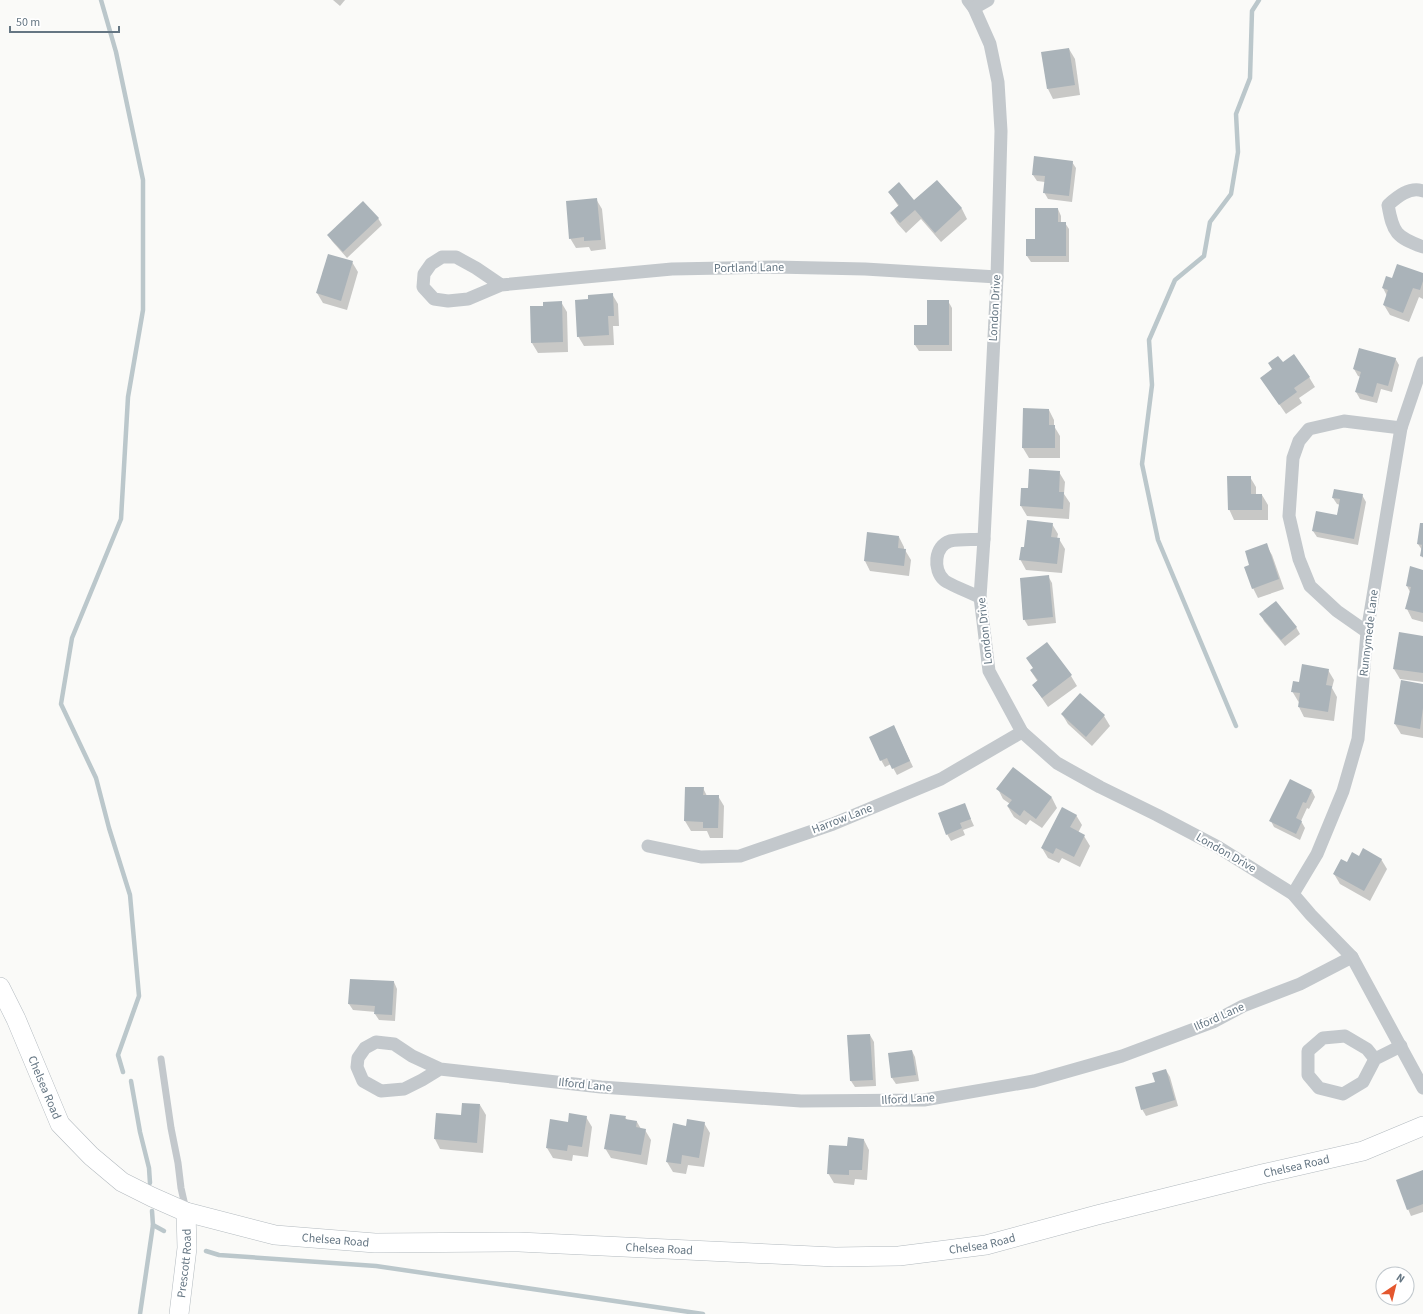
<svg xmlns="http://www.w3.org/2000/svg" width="1423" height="1314" font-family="'Source Sans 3',sans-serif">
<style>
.shadow{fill:#0003}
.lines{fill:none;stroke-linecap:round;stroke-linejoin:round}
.stream{stroke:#bbc7cb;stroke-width:4.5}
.building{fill:#aab3b9}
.secondary-casing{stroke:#b3babf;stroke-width:20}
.lane{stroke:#c3c8cc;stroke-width:7}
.street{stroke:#c3c8cc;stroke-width:13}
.secondary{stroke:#fff;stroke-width:19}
.labels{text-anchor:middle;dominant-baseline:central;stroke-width:4;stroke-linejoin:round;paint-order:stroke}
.street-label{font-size:12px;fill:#657683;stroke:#fff}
</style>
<rect width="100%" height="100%" fill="#fafaf8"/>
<g class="shadow">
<polygon points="333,0 345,0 340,6"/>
<polygon points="1069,49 1075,59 1080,95 1053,99 1048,89"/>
<polygon points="1072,162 1076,168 1072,202 1048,199 1044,192 1045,182 1037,181 1033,175"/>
<polygon points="937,181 962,209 967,219 941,242 921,219 906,233 897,223 891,213 899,207 889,192 914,201"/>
<polygon points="596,199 602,209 606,249 591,251 589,247 576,248 570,238"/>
<polygon points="1058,209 1061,216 1061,223 1065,223 1069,229 1069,262 1031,262 1027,256 1036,240"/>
<polygon points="378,218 382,225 347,258 332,241 328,235"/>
<polygon points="352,262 358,272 347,310 323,303 317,293"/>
<polygon points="1423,274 1423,299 1419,297 1409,322 1390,315 1384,305 1387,296 1383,288 1392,279"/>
<polygon points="612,294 618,304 619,326 613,326 614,345 584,346 578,336 589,300"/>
<polygon points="948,301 952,308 952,351 919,351 915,345"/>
<polygon points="561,302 567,312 568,352 538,353 532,343 531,307 544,307"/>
<polygon points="1395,358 1399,365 1392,392 1381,389 1377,403 1360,399 1356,392 1361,377 1358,376 1354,369"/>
<polygon points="1283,364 1309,377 1315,387 1299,398 1302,403 1286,414 1261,378"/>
<polygon points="1049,410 1054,420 1054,426 1060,436 1060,458 1029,458 1023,448"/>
<polygon points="1059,472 1065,482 1064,494 1070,503 1069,519 1027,516 1021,506 1029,489"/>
<polygon points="1250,477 1256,487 1256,495 1262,495 1268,505 1268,520 1234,520 1229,509"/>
<polygon points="1362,495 1366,502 1358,545 1317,537 1313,531 1337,516 1340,505 1337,504 1333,498"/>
<polygon points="1052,524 1058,534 1057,539 1059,539 1065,549 1062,573 1026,570 1020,559 1025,548"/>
<polygon points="1423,524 1423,558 1422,556 1422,550 1418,544"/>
<polygon points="899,537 904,547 904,550 905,550 911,560 909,576 870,571 865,561"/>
<polygon points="1266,545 1272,555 1284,589 1258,598 1253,588 1251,565"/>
<polygon points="1423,571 1423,622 1412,619 1407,609 1410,592 1407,586"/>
<polygon points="1048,576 1052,583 1056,623 1028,626 1024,619"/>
<polygon points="1261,614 1296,627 1300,634 1285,646 1264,621"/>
<polygon points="1423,637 1423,682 1400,679 1394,669"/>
<polygon points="1328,670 1334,680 1332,688 1337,697 1334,721 1304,717 1299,707 1299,702 1298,701 1292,691 1299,683"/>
<polygon points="1031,671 1071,676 1077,686 1048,707 1033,685 1038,682"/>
<polygon points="1402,681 1423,685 1423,738 1401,734 1395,724"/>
<polygon points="1080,694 1104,716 1110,726 1092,746 1068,724 1062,714"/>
<polygon points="894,727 913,767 897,775 891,764 885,767 881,760"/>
<polygon points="703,788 707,796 718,796 724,806 723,838 710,838 707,831 691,831 685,821"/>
<polygon points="998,789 1052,798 1057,808 1042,828 1030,820 1026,825 1014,817 1008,807 1010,804 1003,799"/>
<polygon points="1312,791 1315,797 1309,809 1307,808 1301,821 1305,828 1300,840 1274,827 1271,821"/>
<polygon points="964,804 974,826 963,830 965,835 951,841 947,834"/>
<polygon points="1076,815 1082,825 1078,833 1084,836 1090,846 1080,867 1062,858 1059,863 1048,858 1042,848"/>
<polygon points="1359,857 1381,859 1387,869 1370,901 1340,884 1334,874 1347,863"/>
<polygon points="394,982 397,989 395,1021 379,1020 375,1014 376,1012 353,1010 349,1004"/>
<polygon points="870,1035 874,1042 876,1086 855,1087 851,1081 848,1036"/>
<polygon points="912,1051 915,1057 919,1081 896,1084 892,1078"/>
<polygon points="1166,1070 1170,1077 1178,1106 1146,1116 1142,1109 1156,1082"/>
<polygon points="480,1105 486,1115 483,1153 440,1149 435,1139 462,1116"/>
<polygon points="586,1117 592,1127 588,1157 573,1155 572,1161 553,1158 547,1148 569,1123"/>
<polygon points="625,1117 627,1120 637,1122 641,1129 645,1130 651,1140 647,1165 611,1158 605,1148"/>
<polygon points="704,1123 710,1133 704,1167 688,1165 686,1174 673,1172 667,1162 687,1127"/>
<polygon points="864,1140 869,1150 867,1180 855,1179 854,1185 834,1183 828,1173 848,1147"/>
<polygon points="1423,1171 1423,1212 1411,1216 1408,1209"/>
</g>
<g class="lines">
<g class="stream">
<polyline points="101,0 116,52 143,180 143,310 128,397 121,519 72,638 61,704 96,778 109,828 130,895 139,996 118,1055 123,1072"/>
<polyline points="1236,726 1158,540 1142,464 1152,385 1149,340 1175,280 1204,256 1210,222 1231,194 1238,152 1236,114 1250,78 1252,11 1259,0"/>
<polyline points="131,1081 140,1132 149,1168 150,1183"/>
<polyline points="153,1225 164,1231"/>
<polyline points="206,1251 219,1255 376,1266 703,1314"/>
<polyline points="140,1314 153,1225 152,1211"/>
</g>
</g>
<g class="building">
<polygon points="1069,48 1075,85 1047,89 1041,52"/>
<polygon points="1034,156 1073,161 1069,196 1043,193 1045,176 1032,175"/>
<polygon points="937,180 962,208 935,233 915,210 900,223 890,213 899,205 888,192 899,182 914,200"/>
<polygon points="597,198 601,240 584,241 584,237 569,239 566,201"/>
<polygon points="363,201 379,218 343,252 327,235"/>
<polygon points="1035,208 1058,208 1058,222 1066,222 1066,256 1026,256 1026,239 1035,239"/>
<polygon points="328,254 353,261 341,301 316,293"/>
<polygon points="1397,264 1423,273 1423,281 1420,290 1413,288 1403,313 1383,305 1388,290 1382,288 1386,276 1392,278"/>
<polygon points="613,293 614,316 608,316 609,335 577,337 575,300 588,299 588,295"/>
<polygon points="927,300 949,300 949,345 914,345 914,325 927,325"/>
<polygon points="562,301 563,342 531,343 530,306 543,306 543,302"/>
<polygon points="1359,348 1396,358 1388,386 1377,383 1373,397 1355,392 1361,372 1353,369"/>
<polygon points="1294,354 1310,377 1294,388 1297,392 1279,405 1260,378 1272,369 1268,363 1278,356 1283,362"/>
<polygon points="1023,408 1049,409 1049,425 1055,425 1055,448 1022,448"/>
<polygon points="1029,469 1060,471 1059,492 1064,492 1063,509 1020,506 1021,488 1028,488"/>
<polygon points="1227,476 1251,476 1251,494 1262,494 1262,510 1228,510"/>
<polygon points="1334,489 1363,494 1354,539 1312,531 1316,511 1337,515 1340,499 1332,498"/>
<polygon points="1027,520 1053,523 1051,537 1060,538 1057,564 1019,560 1021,547 1024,547"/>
<polygon points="1420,523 1423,523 1423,545 1417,544"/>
<polygon points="867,532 899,536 898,548 906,549 904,566 864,561"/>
<polygon points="1267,543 1279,579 1252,589 1244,567 1249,565 1245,551"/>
<polygon points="1422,545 1423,545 1423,557 1420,556"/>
<polygon points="1410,566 1423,570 1423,613 1405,609 1411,587 1406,586"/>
<polygon points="1049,575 1053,617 1023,620 1020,578"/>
<polygon points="1276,601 1297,627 1281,640 1259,614"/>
<polygon points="1399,632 1423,636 1423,673 1393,669"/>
<polygon points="1047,642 1072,675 1042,698 1032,685 1038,680 1030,670 1033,668 1026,658"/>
<polygon points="1302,664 1329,669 1326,685 1332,686 1328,712 1298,707 1300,693 1291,692 1293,681 1299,682"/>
<polygon points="1401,680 1423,684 1423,708 1420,729 1394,724"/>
<polygon points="1080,693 1105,715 1086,737 1061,714"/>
<polygon points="894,725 910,761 892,769 887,758 880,761 869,737"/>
<polygon points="1013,767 1052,797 1036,819 1024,810 1020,816 1007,806 1012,800 996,789"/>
<polygon points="1290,779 1312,790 1306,803 1303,802 1296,818 1302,821 1296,834 1269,821"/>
<polygon points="685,787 704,787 703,795 719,795 718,828 703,828 703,822 684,821"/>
<polygon points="965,803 971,819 960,823 962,828 946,835 938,813"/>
<polygon points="1062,807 1077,815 1070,827 1085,835 1074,857 1056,848 1053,854 1041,848"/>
<polygon points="1363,848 1382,859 1364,891 1333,874 1341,859 1347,862 1352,852 1359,856"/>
<polygon points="350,979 394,981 392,1015 374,1014 375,1006 348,1004"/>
<polygon points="870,1034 873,1080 850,1081 847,1035"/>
<polygon points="912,1050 916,1075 891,1078 888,1053"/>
<polygon points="1166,1069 1175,1100 1141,1110 1135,1087 1155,1082 1152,1073"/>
<polygon points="462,1103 480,1104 477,1143 434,1139 436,1113 461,1115"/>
<polygon points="569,1113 587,1116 582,1147 568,1145 567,1151 546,1148 550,1119 568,1122"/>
<polygon points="610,1114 626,1116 625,1119 637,1121 636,1127 646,1129 641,1155 604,1149"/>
<polygon points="687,1119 705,1122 699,1158 682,1155 681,1164 666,1162 673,1123 686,1126"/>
<polygon points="848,1137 864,1139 862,1170 849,1170 849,1175 827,1174 829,1145 847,1146"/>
<polygon points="1423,1170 1423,1204 1407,1210 1396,1180"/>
</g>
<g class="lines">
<g class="secondary-casing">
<g id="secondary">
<path id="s1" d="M0,987L16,1019L60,1124L91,1156L122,1182L152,1197L186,1212L275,1235L375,1243L519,1242L835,1257L899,1256L986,1245L1097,1215L1262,1174L1363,1151L1423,1126"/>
<path id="s2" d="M179,1314L187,1248L186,1212"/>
</g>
</g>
<polyline class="lane" points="161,1059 171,1128 178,1163 181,1188 186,1210"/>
<g class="street">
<polyline points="968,0 974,8 990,44 998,82 1001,131 997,277 984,539 980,597 989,671 1022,732 1057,763 1100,787 1157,815 1218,847 1293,894 1311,915 1352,957 1423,1088"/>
<polyline points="974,8 988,0"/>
<path d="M1423,191C1410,186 1397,197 1388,205C1393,233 1396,237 1423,247"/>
<polyline points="501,285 468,299 448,301 434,299 423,287 424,274 431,264 442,257 456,257 476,268 501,285 672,269 774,267 865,269 997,277"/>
<path d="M980,597C973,594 948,584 944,580C933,570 934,546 950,541C961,539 974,540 984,539"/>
<polyline points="1367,632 1337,611 1310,586 1299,559 1289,516 1293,458 1299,441 1309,429 1344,421 1401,428"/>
<polyline points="648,846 701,857 740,856 833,824 941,779 1022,732"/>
<polyline points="1293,894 1317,854 1343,791 1358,739 1367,632 1401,428 1423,363"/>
<polyline points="1375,1059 1367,1049 1345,1036 1323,1038 1308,1051 1308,1075 1319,1088 1343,1094 1363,1082 1375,1059 1401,1046"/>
<polyline points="440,1069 422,1080 404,1089 381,1091 363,1081 357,1067 358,1058 365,1048 376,1042 394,1044 412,1056 440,1069 601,1087 801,1101 924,1100 1034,1081 1122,1056 1213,1022 1243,1006 1300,984 1352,957"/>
</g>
<use href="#secondary" class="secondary"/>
</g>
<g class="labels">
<g class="street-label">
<text transform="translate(749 268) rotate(-1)">Portland Lane</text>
<text transform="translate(995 308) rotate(-87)">London Drive</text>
<text transform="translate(985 631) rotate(-96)">London Drive</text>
<text transform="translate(1369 633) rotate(-83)">Runnymede Lane</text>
<text transform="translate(842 819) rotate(-21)">Harrow Lane</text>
<text transform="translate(1226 853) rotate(30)">London Drive</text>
<text transform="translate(1219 1017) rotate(-24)">Ilford Lane</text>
<text transform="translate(585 1085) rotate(6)">Ilford Lane</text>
<text stroke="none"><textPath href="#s1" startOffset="110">Chelsea Road</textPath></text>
<text transform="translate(908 1099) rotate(-3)">Ilford Lane</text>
<text stroke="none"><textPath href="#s1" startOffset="1430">Chelsea Road</textPath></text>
<text stroke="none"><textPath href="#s1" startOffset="458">Chelsea Road</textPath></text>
<text stroke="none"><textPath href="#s1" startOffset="1106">Chelsea Road</textPath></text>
<text stroke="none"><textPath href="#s1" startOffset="782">Chelsea Road</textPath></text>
<text stroke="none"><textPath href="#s2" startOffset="51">Prescott Road</textPath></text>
</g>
</g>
<g transform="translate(1395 1286) rotate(35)"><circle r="19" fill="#ffffff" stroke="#c1c8cd"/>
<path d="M0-3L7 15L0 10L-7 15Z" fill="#e4572e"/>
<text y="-6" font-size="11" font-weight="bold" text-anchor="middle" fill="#657683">N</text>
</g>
<path d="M10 26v6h109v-6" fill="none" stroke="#657683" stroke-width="2"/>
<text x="16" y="26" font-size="12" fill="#657683" stroke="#ffffff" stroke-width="3" paint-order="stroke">50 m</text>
</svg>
